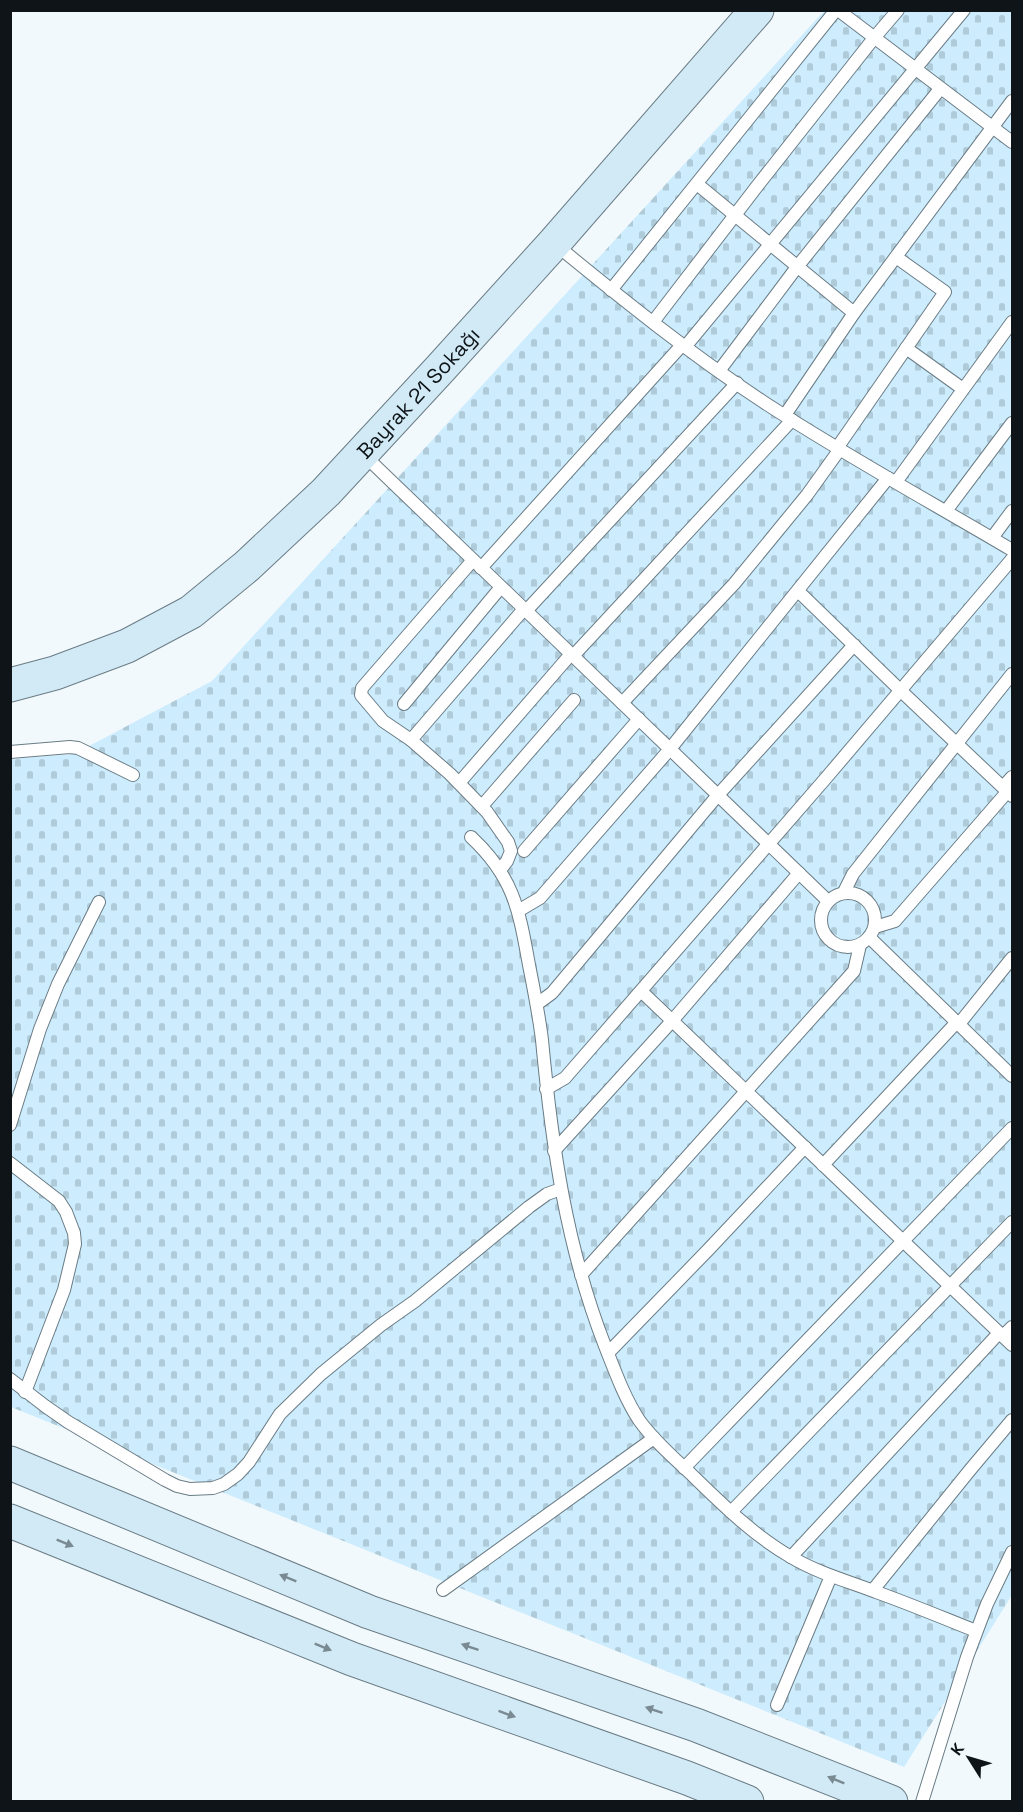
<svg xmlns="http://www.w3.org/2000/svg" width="1023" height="1812" font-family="'Space Grotesk',sans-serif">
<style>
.cemetery{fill:url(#cemetery-stones)}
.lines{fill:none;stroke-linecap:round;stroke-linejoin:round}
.lane-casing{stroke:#6a7c85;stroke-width:14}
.secondary-casing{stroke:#6a7c85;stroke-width:35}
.lane{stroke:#fff;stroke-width:12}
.secondary{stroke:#d2eaf6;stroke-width:33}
.oneway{fill:#7a8a92}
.labels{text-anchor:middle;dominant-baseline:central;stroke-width:4.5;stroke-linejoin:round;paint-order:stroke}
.street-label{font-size:21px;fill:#0e1418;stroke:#f1f9fd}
</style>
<defs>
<pattern id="cemetery-stones" width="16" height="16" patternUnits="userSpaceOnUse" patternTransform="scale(1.5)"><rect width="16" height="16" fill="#cdecfd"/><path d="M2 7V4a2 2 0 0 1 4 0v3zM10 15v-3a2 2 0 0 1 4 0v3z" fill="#afcad8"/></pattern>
</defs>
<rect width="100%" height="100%" fill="#f1f9fd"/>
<polygon class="cemetery" points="824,11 1012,11 1012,1595 904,1767 11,1407 11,759 74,754 212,681"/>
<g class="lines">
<g class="lane-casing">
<g id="lane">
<polyline points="838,10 1012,142"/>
<polyline points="697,184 854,313"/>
<path d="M555,244C622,299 689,353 762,401C843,454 929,501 1012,550"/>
<polyline points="611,290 836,10"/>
<polyline points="653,322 758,185 874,38 898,10"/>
<polyline points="685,347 964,10"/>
<polyline points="906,348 963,389"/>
<polyline points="719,371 797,267 940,89"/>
<polyline points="785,415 854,313 1012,101"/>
<polyline points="837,448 945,292 896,257"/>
<polyline points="364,455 828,901"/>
<polyline points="896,482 1012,322"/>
<polyline points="946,511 1012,423"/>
<polyline points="992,538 1012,511"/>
<polyline points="473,560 362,688 361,695 383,721 411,740 450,774 487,812 508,842 511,851 507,861 500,870"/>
<polyline points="481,568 682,345"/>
<polyline points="798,591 900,690 1012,796"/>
<polyline points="526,611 737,383"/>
<polyline points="573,656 792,420"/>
<polyline points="622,703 734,584 807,495 840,449"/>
<polyline points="404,704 501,587"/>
<polyline points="411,740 524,609"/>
<polyline points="10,752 70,747 78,748 133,775"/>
<polyline points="459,783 571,654"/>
<polyline points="1003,787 1012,777"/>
<polyline points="482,806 574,700"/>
<path d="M471,837C514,877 519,910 529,965C534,990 539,1015 542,1040C552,1146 566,1246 605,1346C615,1371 624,1397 639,1420C654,1441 674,1458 692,1475C723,1505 753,1535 791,1557C818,1573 847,1581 876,1592C910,1604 943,1618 976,1631"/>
<polyline points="524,851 639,719"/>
<polyline points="844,892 853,874 1012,674"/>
<circle cx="848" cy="920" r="27"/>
<polyline points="518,911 540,898 670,749 888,478"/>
<polyline points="875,927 895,921 1008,791"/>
<polyline points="869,937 1012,1076"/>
<polyline points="641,991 1012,1345"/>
<polyline points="537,1004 552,993 718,795 854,645"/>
<polyline points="959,1024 1012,958"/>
<polyline points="546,1089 565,1078 826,778 1012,559"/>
<polyline points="10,1125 40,1029 58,984 99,902"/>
<polyline points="554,1151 672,1021 799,873"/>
<polyline points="10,1163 59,1201 66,1212 74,1233 75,1244 64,1290 25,1392"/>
<polyline points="823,1165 957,1022"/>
<polyline points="581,1275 854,971 860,945"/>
<polyline points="1003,1336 1012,1327"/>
<polyline points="608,1353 708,1250 805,1147"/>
<polyline points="10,1379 45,1406 68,1422 165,1480 177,1486 190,1489 213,1488 224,1484 238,1474 249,1462 280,1414 321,1374 381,1325 415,1301 529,1207 547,1194 561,1189"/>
<polyline points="684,1468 1012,1128"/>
<polyline points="731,1512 1012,1222"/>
<polyline points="791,1557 999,1333"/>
<polyline points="443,1590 654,1438"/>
<polyline points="873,1590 970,1470 1012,1420"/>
<polyline points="777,1705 831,1576"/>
<polyline points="922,1802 967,1657 987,1604 1012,1552"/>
</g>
</g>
<g class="secondary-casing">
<g id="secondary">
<path id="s1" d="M10,685L55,673L127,646L191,612L247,566L326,492L439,370L554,243L757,10"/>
<polyline points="10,1463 369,1612 696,1725 891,1802"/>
<polyline points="10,1521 352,1659 687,1778 747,1802"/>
</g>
</g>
<use href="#lane" class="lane"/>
<use href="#secondary" class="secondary"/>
</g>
<defs><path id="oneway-solid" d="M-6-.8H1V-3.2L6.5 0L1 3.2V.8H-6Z" transform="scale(1.5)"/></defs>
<g class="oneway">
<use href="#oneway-solid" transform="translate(65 1543) rotate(22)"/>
<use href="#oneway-solid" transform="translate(288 1578) rotate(-158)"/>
<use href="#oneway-solid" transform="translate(323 1647) rotate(22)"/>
<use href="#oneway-solid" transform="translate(470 1647) rotate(-161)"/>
<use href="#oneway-solid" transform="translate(654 1710) rotate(-161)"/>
<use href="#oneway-solid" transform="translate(507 1714) rotate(20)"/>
<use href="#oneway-solid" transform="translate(836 1780) rotate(-158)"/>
</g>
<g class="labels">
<g class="street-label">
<text stroke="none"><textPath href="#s1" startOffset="512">Bayrak 21 Sokağı</textPath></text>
</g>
</g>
<rect width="1023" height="1812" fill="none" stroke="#0e1418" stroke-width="24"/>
<g transform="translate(969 1758) rotate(307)" stroke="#f1f9fd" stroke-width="4.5" paint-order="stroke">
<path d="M0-4.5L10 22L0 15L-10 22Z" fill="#0e1418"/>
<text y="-9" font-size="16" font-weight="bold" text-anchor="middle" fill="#0e1418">K</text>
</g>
</svg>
